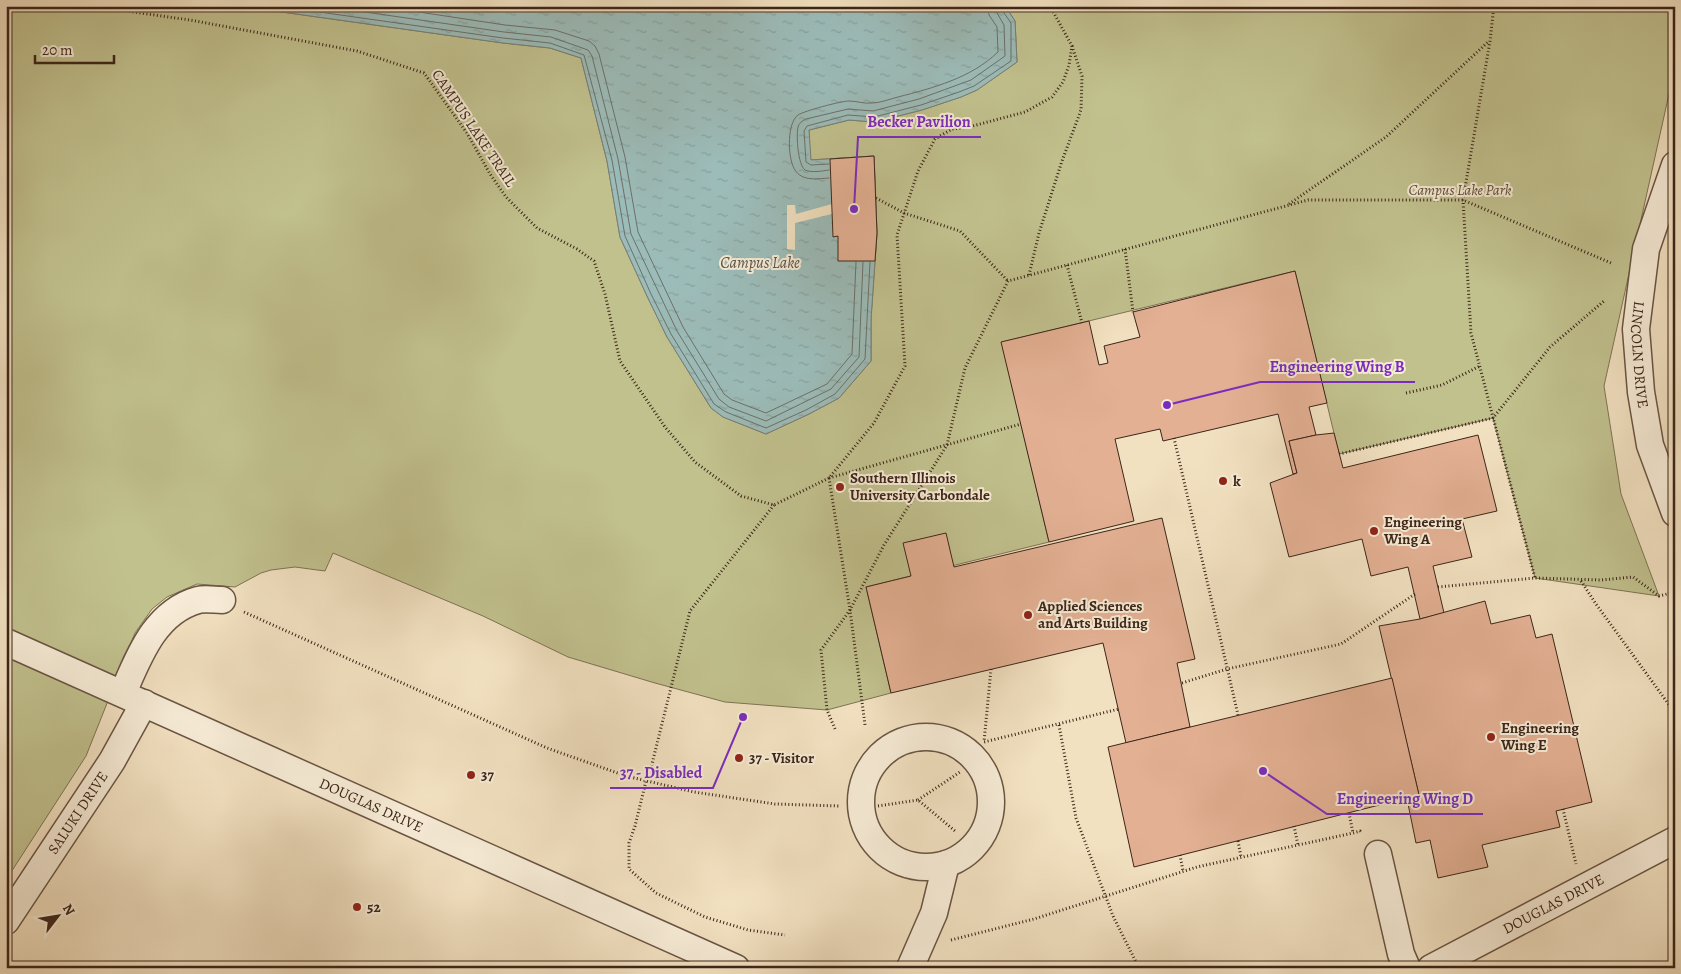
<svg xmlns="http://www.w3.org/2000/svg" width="1681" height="974" font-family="Alegreya,serif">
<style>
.park{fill:#c1c18e;stroke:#7e7354}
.water{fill:url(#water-ripples);stroke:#768079}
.pier{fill:#f2e1c1}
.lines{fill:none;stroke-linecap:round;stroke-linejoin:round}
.shore{stroke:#6c7069;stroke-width:1}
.building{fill:#e3b093;stroke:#3c2519}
.minor-casing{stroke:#6a5443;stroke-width:29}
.path{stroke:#3c2519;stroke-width:3;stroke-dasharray:1 2.5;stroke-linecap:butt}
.minor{stroke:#f7ecd7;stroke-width:26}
.poi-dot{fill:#8f2418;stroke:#f7ecd7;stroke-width:2}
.labels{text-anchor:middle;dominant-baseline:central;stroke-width:4;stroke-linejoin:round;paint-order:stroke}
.street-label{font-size:15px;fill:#3c2519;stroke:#f7ecd7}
.park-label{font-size:15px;font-style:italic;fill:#5d4c36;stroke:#f7ecd7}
.poi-label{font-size:15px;font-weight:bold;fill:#3c2519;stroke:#f7ecd7;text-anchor:start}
.water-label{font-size:16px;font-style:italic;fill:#595249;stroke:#f7ecd7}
.leader{fill:none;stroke:#7b2cbf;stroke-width:2}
.callout-dot{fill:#7b2cbf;stroke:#f7ecd7;stroke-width:2}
.callout-label{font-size:16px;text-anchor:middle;font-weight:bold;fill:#7b2cbf;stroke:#f7ecd7;stroke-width:4;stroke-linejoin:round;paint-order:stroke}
</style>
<defs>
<pattern id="water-ripples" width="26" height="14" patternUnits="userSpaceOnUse" patternTransform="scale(1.25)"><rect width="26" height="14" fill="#9cbcb9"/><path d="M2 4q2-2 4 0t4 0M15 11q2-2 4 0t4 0" fill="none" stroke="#87a19e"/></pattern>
</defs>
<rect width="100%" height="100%" fill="#f2e1c1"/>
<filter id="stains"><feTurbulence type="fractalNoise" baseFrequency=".004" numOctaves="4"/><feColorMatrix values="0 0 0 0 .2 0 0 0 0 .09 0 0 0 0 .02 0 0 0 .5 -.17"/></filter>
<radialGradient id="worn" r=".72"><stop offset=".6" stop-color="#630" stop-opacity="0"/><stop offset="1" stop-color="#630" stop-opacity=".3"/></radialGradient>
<polygon class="park" points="6,6 239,6 503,43 550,48 581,58 607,161 620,237 647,296 667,337 711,408 723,417 766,434 809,414 839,398 871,361 871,319 877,233 874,156 810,160 809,130 849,120 874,122 922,110 961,97 977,90 1017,62 1015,21 1005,6 1675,6 1675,67 1604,386 1621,494 1659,596 1535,578 1493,418 1339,454 1295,271 1002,342 1049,542 866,587 891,693 827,710 725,702 655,683 568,657 483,616 333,553 325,571 295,567 271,570 261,573 235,587 197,584 167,597 152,609 135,633 86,756 6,880"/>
<polygon class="water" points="239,6 1005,6 1015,21 1017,62 977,90 961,97 922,110 874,122 849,120 809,130 811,160 874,156 877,233 871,319 871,361 839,398 809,414 766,434 723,417 711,408 667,337 647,296 620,237 607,161 581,58 550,48 503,43"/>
<polygon class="pier" points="832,204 832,214 795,223 795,250 787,249 787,205 795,205 796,214"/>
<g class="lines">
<g class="shore">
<polyline points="277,6 503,38 550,43 584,55 612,160 625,236 651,294 671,334 714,404 726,412 766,428 806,410 835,394 865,359 870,262"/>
<polyline points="323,6 504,32 551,37 588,50 592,56 618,159 631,234 677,331 719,399 729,407 766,421 831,389 859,357 863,262"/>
<polyline points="379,6 505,25 555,30 589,41 595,46 599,54 625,157 638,232 683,327 724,394 732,400 766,413 827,384 852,354 856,262"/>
<polyline points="829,164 811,165 806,162 804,131 807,126 848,115 874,117 921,105 959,92 974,86 1011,61 1011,23 1002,10 1002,6"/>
<path d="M829,170C822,171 812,173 805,170C798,165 796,136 798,127C799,123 802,121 806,119L848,109L873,111L919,99L971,80L1005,56L1004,25L997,13L995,6"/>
<path d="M829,178C816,179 799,182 793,166C788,155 787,123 798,115C804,111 841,101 849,101C857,101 864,104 872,103C880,103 890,99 898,97C933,88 971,78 998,52L997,27L989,15L988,6"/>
</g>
</g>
<g class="building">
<polygon points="874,156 877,233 875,261 838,261 838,236 833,237 830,159"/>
<polygon points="1295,271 1327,403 1309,407 1316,435 1289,441 1297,473 1293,474 1278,414 1163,441 1160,429 1115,439 1134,521 1049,542 1001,342 1089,321 1099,365 1108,363 1104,346 1140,337 1133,312"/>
<polygon points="1334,433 1343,468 1478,435 1497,511 1462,519 1472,557 1433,566 1444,613 1420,619 1408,567 1371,576 1362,539 1289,557 1270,483 1297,473 1289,441 1316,435"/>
<polygon points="1162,518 1195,659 1177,663 1190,727 1126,743 1103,643 891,693 866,587 911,576 903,543 946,533 954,567"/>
<polygon points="1485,601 1491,624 1530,615 1536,638 1552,634 1592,802 1556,811 1560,827 1482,845 1488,867 1438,878 1430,840 1416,843 1407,799 1419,795 1379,626 1420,619"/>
<polygon points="1392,678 1419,795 1134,867 1108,747"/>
</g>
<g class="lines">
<g class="minor-casing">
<g id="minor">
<path id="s1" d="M1675,165L1646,249L1636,329L1641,392L1650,445L1675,513"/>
<path id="s2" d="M6,642L736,968"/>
<path d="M123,693C139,656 155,612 198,600C205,598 215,600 222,600"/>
<circle cx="926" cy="802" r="65"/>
<polyline points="1378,854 1401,954 1407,968"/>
<path id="s3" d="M6,921L112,761L144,703"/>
<polyline points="910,968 934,913 946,864"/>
<path id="s4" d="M1431,968L1675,840"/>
</g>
</g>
<g class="path">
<polyline points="91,6 190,20 357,51 424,73 467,133 490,174 506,197 537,228 577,249 594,261 605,294 620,361 665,427 695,462 741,496 774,505 829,478 874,423 905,366 897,235 918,171 935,139 952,129 969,127 1025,112 1052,97 1063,82 1069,65 1072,46 1050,6"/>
<polyline points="1494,6 1490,41 1463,200 1471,333 1535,578"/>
<polyline points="876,198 904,213 960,231 1008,281"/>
<polyline points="1289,204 1386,137 1489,41"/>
<polyline points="1125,249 1133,312"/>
<polyline points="1067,265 1082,323"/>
<polyline points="1029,275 1039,233 1062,161 1081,110 1082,76 1072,46"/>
<polyline points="1406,393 1442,385 1480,366"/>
<polyline points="1174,438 1238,715"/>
<polyline points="1339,454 1493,418 1550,347 1604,301"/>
<polyline points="829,478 850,610 865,725"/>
<polyline points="829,478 1021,424"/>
<polyline points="774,505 690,611 651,768 646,781 635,826 629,843 629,869 656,893 705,917 748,930 785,935"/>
<polyline points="1581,581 1596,604 1675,713"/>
<polyline points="1438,587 1535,578 1601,580 1633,577 1659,596 1671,593"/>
<polyline points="244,612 547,748 626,776 694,792 775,804 839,806"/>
<polyline points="991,669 984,742 1119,709"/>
<polyline points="1182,683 1227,669 1341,644 1415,594"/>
<polyline points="1059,725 1076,818 1113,916 1139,968"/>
<polyline points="835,729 827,710 821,650 850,610 884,545 947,445 965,368 1008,281 1308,200 1463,200 1611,263"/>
<polyline points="918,800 960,772"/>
<polyline points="878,806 918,800 955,831"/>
<polyline points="1563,809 1576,864"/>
<polyline points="1349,813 1353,833"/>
<polyline points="1294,826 1298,845"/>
<polyline points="1238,841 1241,857"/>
<polyline points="1180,855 1183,871"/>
<polyline points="951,940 1034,919 1197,867 1353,833 1360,831 1361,833"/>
</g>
<use href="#minor" class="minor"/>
</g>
<g class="poi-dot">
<circle cx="1223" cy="481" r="5"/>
<circle cx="840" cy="487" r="5"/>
<circle cx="1374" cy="531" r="5"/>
<circle cx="1028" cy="615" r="5"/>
<circle cx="1491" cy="737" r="5"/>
<circle cx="739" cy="758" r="5"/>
<circle cx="471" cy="775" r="5"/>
<circle cx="357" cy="907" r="5"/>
</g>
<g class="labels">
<g class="street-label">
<text transform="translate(474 128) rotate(56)">CAMPUS LAKE TRAIL</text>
<text stroke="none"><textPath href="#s1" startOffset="195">LINCOLN DRIVE</textPath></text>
<text stroke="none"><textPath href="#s2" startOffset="400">DOUGLAS DRIVE</textPath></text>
<text stroke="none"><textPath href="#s3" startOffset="130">SALUKI DRIVE</textPath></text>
<text stroke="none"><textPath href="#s4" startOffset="138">DOUGLAS DRIVE</textPath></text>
</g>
<g class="park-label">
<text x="1460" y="190">Campus Lake Park</text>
</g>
<g class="poi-label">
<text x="850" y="478">Southern Illinois<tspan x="850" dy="17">University Carbondale</tspan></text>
<text x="1233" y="481">k</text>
<text x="1384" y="522">Engineering<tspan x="1384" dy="17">Wing A</tspan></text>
<text x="1038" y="606">Applied Sciences<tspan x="1038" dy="17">and Arts Building</tspan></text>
<text x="1501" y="728">Engineering<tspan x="1501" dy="17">Wing E</tspan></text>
<text x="749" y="758">37 - Visitor</text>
<text x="481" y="775">37</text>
<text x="367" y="907">52</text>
</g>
<g class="water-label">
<text x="760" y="263">Campus Lake</text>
</g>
</g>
<path class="leader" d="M854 209L858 137H981M1167 405L1260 382H1415M743 717L713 788H610M1263 771L1327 814H1483"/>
<g class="callout-dot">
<circle cx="854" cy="209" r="5"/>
<circle cx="1167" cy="405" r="5"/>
<circle cx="743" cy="717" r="5"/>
<circle cx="1263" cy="771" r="5"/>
</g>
<g class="callout-label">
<text x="919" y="127">Becker Pavilion</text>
<text x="1337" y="372">Engineering Wing B</text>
<text x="661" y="778">37 - Disabled</text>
<text x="1405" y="804">Engineering Wing D</text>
</g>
<rect width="1681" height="974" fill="none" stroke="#f2e1c1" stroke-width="25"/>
<rect x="8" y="8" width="1666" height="959" fill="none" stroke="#3c2519" stroke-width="2.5"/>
<rect x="12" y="12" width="1656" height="949" fill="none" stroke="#3c2519"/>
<g transform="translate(58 916) rotate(59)" stroke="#f7ecd7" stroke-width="4" paint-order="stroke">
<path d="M0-4L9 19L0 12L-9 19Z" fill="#3c2519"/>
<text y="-8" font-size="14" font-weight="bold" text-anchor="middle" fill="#3c2519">N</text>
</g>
<path d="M35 55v8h79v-8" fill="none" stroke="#3c2519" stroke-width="2.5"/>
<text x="42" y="55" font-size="15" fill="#3c2519" stroke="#f7ecd7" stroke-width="4" paint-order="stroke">20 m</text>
<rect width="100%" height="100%" filter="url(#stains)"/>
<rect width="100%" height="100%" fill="url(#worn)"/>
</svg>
